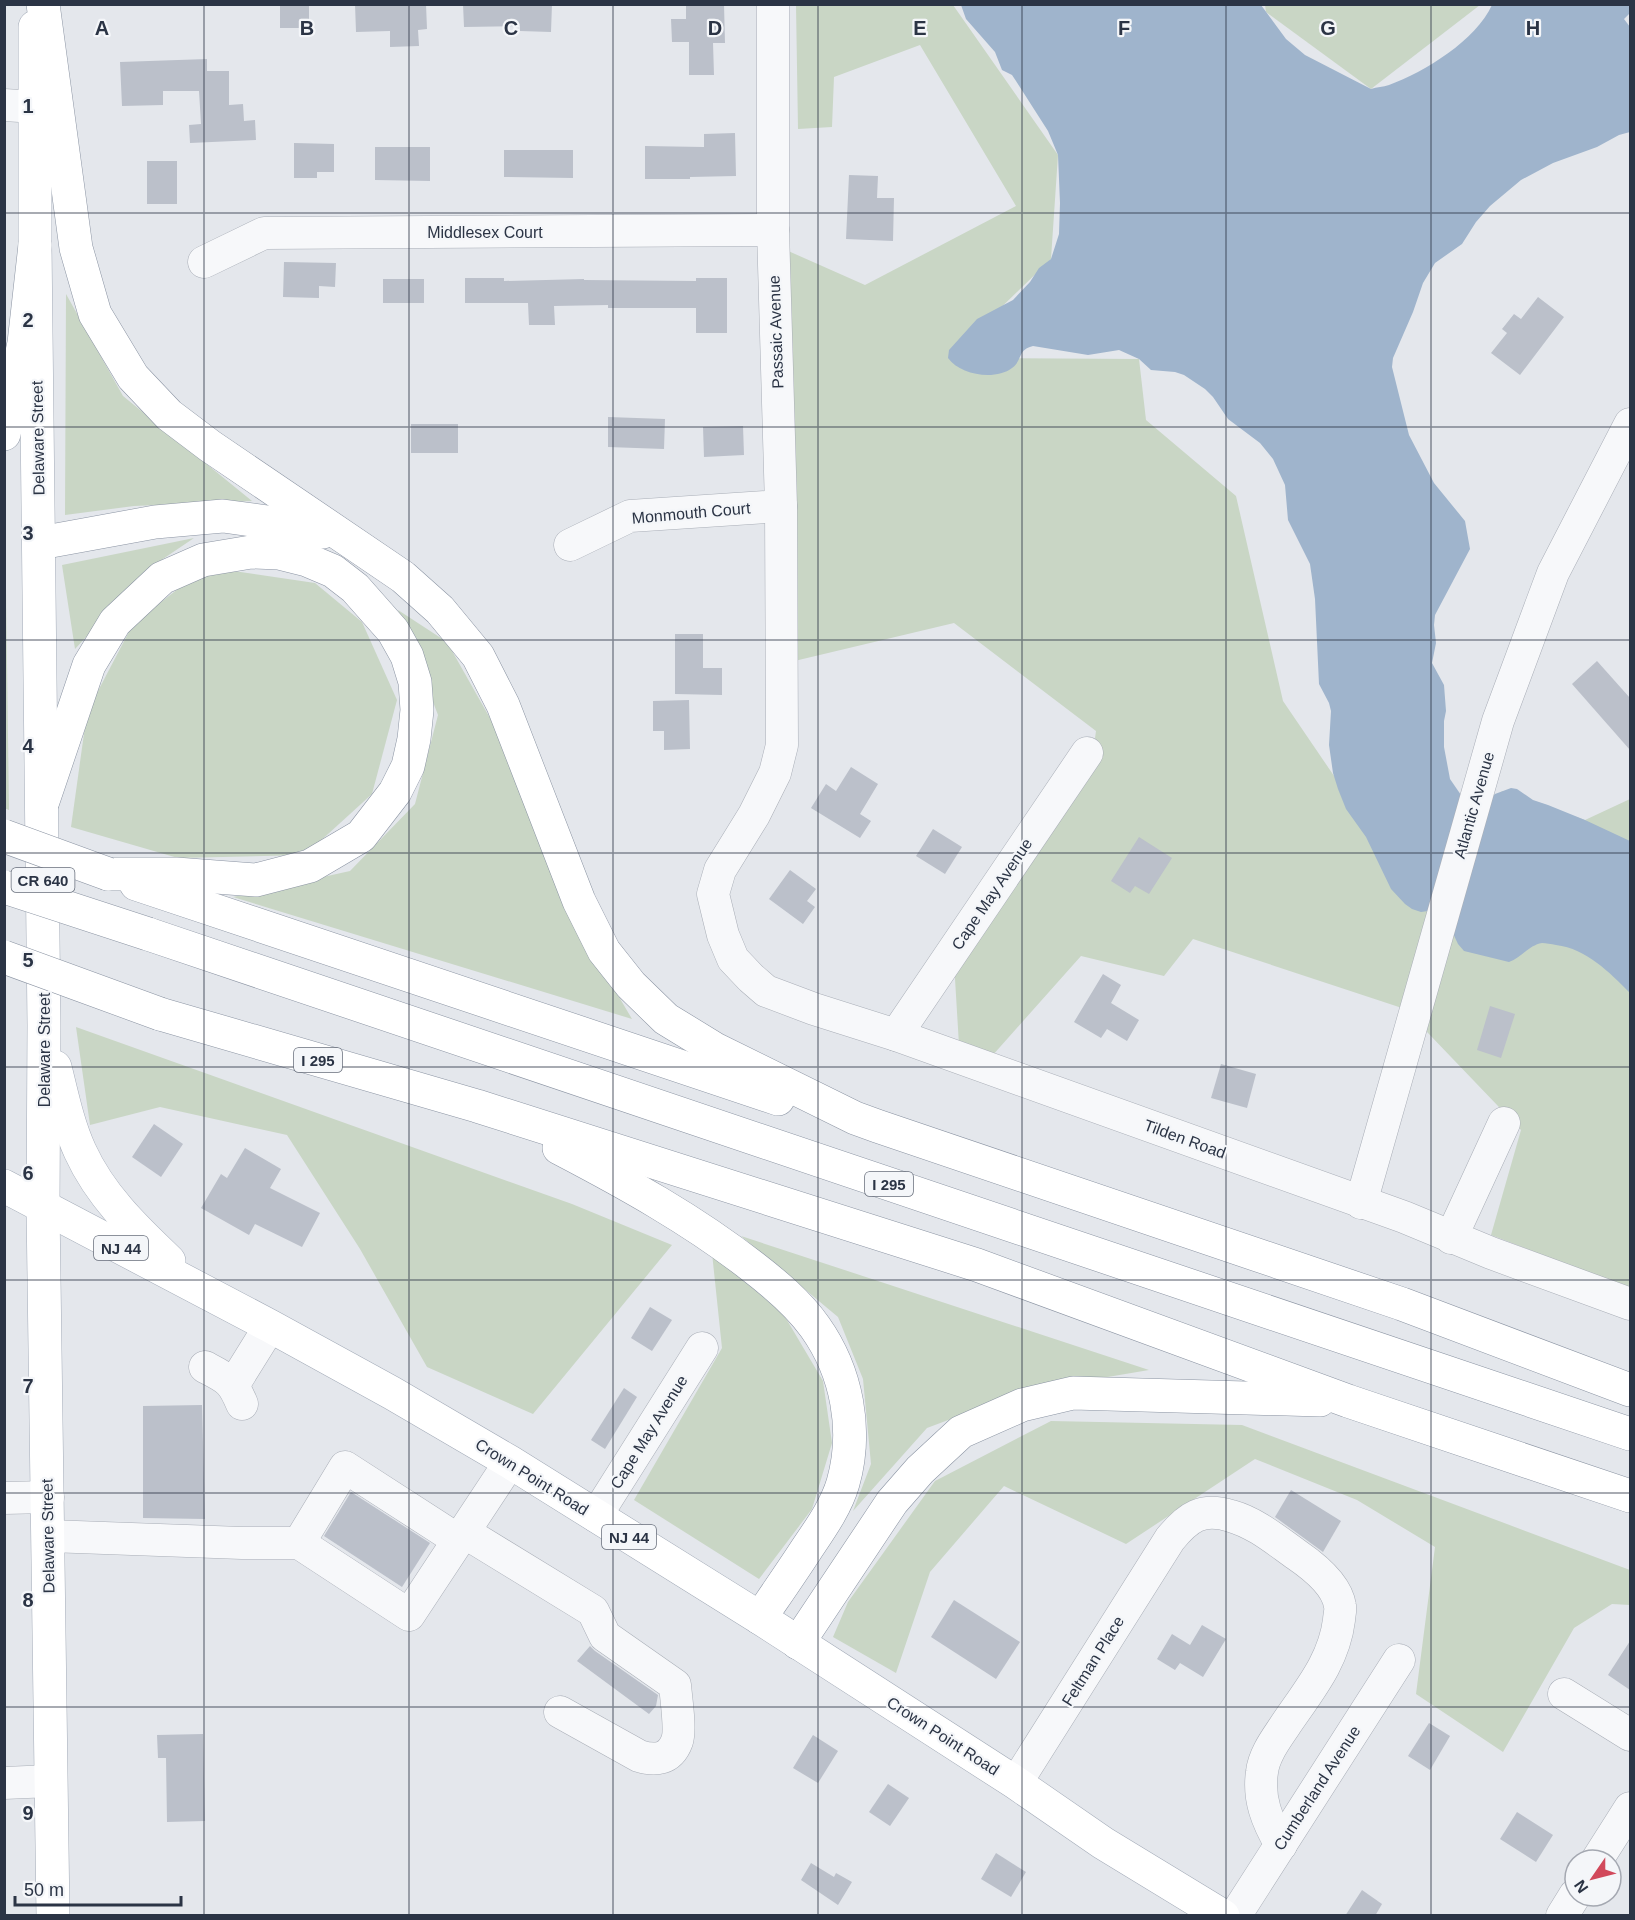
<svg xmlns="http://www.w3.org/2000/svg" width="1635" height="1920" font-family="Helvetica,sans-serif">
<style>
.green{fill:#c9d6c5}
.water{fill:#9fb4cc}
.building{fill:#bbc0ca}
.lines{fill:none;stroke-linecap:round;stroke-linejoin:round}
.minor-casing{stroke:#a9aeb7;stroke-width:33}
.major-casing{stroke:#a3abb8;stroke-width:34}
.highway-casing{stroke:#8b94a3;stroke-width:34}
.minor{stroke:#f7f8fa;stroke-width:32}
.major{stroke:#fff;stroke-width:33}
.highway{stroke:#fff;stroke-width:33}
.highway-bridge-casing{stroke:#8b94a3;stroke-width:34;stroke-linecap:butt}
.highway-bridge{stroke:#fff;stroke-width:33}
.grid{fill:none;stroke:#2b3445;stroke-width:1.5;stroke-opacity:0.55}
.labels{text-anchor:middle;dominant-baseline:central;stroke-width:4.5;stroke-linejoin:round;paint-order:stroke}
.shield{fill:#f4f6f9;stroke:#676e7b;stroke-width:1.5}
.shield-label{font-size:15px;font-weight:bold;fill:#2b3445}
.street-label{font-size:16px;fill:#2b3445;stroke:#f4f6f9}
.grid-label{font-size:20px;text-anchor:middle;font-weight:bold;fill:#2b3445;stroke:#f4f6f9;stroke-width:4.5;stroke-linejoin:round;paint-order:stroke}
</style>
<rect width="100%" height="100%" fill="#e4e7ec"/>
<g class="green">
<polygon points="796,5 953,5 1058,155 1051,259 949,358 1139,359 1146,420 1236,496 1283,701 1426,911 1502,791 1585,820 1630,799 1630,1289 1491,1235 1521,1130 1405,1009 1193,939 1164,976 1081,956 992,1056 959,1045 954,962 1091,768 1096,731 954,623 786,663 786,250 865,285 1016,206 920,45 834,77 832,127 798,129"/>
<polygon points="1265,5 1480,5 1371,89 1266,12"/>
<polygon points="66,294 123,396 252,501 134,506 65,515"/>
<polygon points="5,513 9,810 4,808"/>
<polygon points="194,538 151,567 75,649 62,565"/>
<polygon points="206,567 315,583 362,622 397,700 372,794 305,855 178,858 71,827 87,712 133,624"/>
<polygon points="398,610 447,642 508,750 572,917 632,1019 233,897 350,871 415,804 438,715"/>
<polygon points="76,1027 572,1204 672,1245 533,1414 427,1367 360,1249 287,1135 160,1107 90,1125"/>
<polygon points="741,1236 1149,1370 1025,1391 927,1428 853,1511 871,1464 863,1379 838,1317"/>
<polygon points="712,1253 784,1315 823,1381 832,1443 812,1509 759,1579 634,1500 722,1348"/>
<polygon points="1051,1421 1242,1425 1630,1570 1630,1605 1612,1604 1574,1628 1503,1752 1416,1694 1435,1547 1357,1500 1255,1459 1126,1544 1004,1486 930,1572 896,1673 833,1637 848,1602 935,1481"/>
</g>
<g class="water">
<path d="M961,5H1261L1286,39L1305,55L1371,89C1377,87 1383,87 1389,85C1425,72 1476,40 1492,5H1630V13L1624,19L1630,27V132L1619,135L1597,147L1553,163L1521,180L1490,206L1476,222L1462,244L1435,263L1423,283L1413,312L1393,358L1392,367L1409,435L1434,483L1465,521L1470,549L1435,615L1434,625L1436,643L1432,663L1444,685L1446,711L1444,721V747L1450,779L1461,795L1428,911L1421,912L1412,909L1405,904L1391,889L1366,837L1346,809L1338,789L1333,773L1329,745L1331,711L1329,703L1319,684L1315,599L1310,564L1288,520L1285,485L1273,459L1260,443L1228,419L1213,397L1205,389L1184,375L1175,372L1151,370L1139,359L1119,350L1088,355L1033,346C1017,350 1023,360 1012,368C995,381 960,375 948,358L949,350L977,319L1013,300L1030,282L1039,268L1051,259L1059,234L1060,203L1058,155L1048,131L1016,81L1012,75L1002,70L995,52L966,19Z"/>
<path d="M1511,788L1517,789L1533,800L1548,805L1585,820L1630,841V993C1609,972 1587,949 1556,945C1551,944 1546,943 1542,943C1529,945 1521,958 1509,962L1464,951L1458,944L1450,927L1487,801L1495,794Z"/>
</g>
<g class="building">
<rect x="280" y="4" width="29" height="24"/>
<polygon points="355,4 426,4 427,29 418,30 419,46 390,47 390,31 356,32"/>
<polygon points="463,4 552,4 551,32 520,31 520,26 464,27"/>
<polygon points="686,4 724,4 725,43 713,43 714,75 689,75 689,42 672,42 671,19 686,19"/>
<polygon points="207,59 207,71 229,71 229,105 243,104 244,121 255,120 256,140 190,143 189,125 201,124 199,91 163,91 163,105 122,106 120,62"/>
<polygon points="735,133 736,176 690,177 690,179 645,179 645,146 704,147 704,134"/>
<polygon points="294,143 334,144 334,172 317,172 317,178 294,178"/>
<polygon points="375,147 430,147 430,181 375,180"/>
<polygon points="504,150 573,150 573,178 504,177"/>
<rect x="147" y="161" width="30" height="43"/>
<polygon points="849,175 878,176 877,198 894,198 893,241 846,239"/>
<polygon points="284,262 336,263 335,287 319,286 319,298 283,297"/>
<polygon points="465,278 504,278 504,281 584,279 584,280 696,281 696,278 727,278 727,333 696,333 696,308 608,308 608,305 554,306 555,325 529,325 528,303 465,303"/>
<rect x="383" y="279" width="41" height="24"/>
<polygon points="1538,297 1564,317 1520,375 1491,353 1507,333 1502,329 1514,314 1521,319"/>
<polygon points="608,417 665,419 664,449 608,447"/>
<rect x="411" y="424" width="47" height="29"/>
<polygon points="743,426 744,455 704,457 703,427"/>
<polygon points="675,634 703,634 703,668 722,668 722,695 675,694"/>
<polygon points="1597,661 1630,698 1630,750 1572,684"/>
<polygon points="689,700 690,749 664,750 664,731 653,731 653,701"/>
<polygon points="851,767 878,784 860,814 871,821 860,838 811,808 826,784 836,791"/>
<polygon points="933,829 962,847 945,874 916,856"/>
<polygon points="1139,837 1172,858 1149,894 1135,886 1130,893 1111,881"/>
<polygon points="790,870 816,889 807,901 815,907 803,924 769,899"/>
<polygon points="1103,974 1121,985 1111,1003 1139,1020 1127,1041 1107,1029 1101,1038 1074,1022"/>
<polygon points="1490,1006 1515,1014 1501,1058 1477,1050"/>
<polygon points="1221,1064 1256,1074 1247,1108 1211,1098"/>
<polygon points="154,1124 183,1144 161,1177 132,1157"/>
<polygon points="245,1148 281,1169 270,1188 320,1213 302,1247 255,1224 249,1235 201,1208 221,1174 227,1178"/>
<polygon points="650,1307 672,1320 652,1351 631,1338"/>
<polygon points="624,1388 637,1397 605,1449 591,1440"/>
<polygon points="202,1405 205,1519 143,1518 143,1406"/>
<polygon points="1291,1490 1341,1521 1323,1552 1275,1517"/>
<polygon points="351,1492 430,1543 402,1587 324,1536"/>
<polygon points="954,1600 1020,1642 996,1679 931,1637"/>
<polygon points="1202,1625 1226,1639 1203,1677 1180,1663 1175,1670 1157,1659 1172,1634 1190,1645"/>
<polygon points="1630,1641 1630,1690 1608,1675"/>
<polygon points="590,1646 595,1651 658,1695 656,1706 649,1714 577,1661"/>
<polygon points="1429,1723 1450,1736 1430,1770 1408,1756"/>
<polygon points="203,1734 205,1821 167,1822 166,1758 158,1758 157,1735"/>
<polygon points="813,1735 838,1751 818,1783 793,1768"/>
<polygon points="888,1784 909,1798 890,1826 869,1812"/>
<polygon points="1517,1812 1553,1835 1536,1862 1500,1839"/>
<polygon points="996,1853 1026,1872 1011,1897 981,1879"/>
<polygon points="811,1863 834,1877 836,1873 852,1882 838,1905 801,1880"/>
<polygon points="1362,1890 1382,1904 1375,1916 1345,1916"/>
</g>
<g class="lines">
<g class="minor-casing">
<g id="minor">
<polyline points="773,4 773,230 781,506 782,745 775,773 754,815 720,870 713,894 723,935 733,959 751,978 766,991 814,1009 896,1035 1404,1217 1491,1253 1630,1304"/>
<polyline points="4,105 36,107"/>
<polyline points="204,262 264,233 773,230"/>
<polyline points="570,545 630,516 781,506"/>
<polyline points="896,1035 1087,753"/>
<polyline points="1361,1203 1498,721 1553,573 1630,424"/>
<polyline points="1451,1238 1504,1123"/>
<path d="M205,1367C228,1379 232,1380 242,1404"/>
<polyline points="234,1384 270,1326"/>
<polyline points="4,1498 48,1497"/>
<polyline points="596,1516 702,1348"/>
<path d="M464,1532L593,1611L605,1636L675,1685C676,1698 681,1730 677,1741C670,1760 655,1761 639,1756L560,1712"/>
<polyline points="49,1536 242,1543 299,1543 409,1615 510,1462"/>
<polyline points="299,1543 345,1467 458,1540"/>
<polyline points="1564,1694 1630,1735"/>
<polyline points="4,1783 51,1781"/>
<path d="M1016,1783L1170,1539C1188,1517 1202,1507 1231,1516C1256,1523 1277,1541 1297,1555C1313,1566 1337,1585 1340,1606C1341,1610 1339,1616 1339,1620C1334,1661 1309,1690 1286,1724C1277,1738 1264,1754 1262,1772C1258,1799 1267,1821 1281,1845"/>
<polyline points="1597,1860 1630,1808"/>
<polyline points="1235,1916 1399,1660"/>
<polyline points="1562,1916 1575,1895"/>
</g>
</g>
<g class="major-casing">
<g id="major">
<polyline points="35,27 35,245 44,1025 43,1207 53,1916"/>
<path d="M55,1067C62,1095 68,1125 80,1151C100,1195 134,1228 169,1261"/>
<polyline points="4,1186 270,1326 392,1393 510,1462 760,1618 1016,1783 1103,1843 1223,1916"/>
</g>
</g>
<g class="highway-casing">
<g id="highway">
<polyline points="43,4 76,248 95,314 133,377 169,415 210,446 403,577 440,610 478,656 503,705 579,901 604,951 631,985 666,1019 715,1049 855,1118 877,1126 1402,1304 1630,1390"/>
<polyline points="4,434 24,343 35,245"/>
<polyline points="40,543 155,522 223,516 289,525 323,532"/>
<polyline points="43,801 89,665 115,622 162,578 203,560 251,552 279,553 307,560 333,571 355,588 393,631 407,656 415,682 417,710 414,739 408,766 395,792 361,836 310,866 256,880 176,874 108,874"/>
<polyline points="136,884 778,1099"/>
<polyline points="148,934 1630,1434"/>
<polyline points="160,1014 477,1106 977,1265 1348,1401 1630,1496"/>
<path d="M559,1148C626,1183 693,1220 753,1267C775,1284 798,1303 815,1327C847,1372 858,1430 843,1483C836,1507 820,1529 806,1550C791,1573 775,1596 760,1618"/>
<polyline points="798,1643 892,1502 920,1470 961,1432 1022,1405 1073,1393 1320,1400"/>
</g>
</g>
<use href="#minor" class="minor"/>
<use href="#major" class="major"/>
<use href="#highway" class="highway"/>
<g class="highway-bridge-casing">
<g id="highway-bridge">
<polyline points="4,836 108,874"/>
<polyline points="4,887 148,934"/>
<polyline points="4,957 160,1014"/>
</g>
</g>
<use href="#highway-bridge" class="highway-bridge"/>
</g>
<path class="grid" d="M204,4V1916M409,4V1916M613,4V1916M818,4V1916M1022,4V1916M1226,4V1916M1431,4V1916M4,213H1630M4,427H1630M4,640H1630M4,853H1630M4,1067H1630M4,1280H1630M4,1493H1630M4,1707H1630"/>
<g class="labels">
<g class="shield">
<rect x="11.5" y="868" width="63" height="24" rx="4.5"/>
<rect x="294" y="1048" width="48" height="24" rx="4.5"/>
<rect x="865" y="1172" width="48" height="24" rx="4.5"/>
<rect x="94" y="1236" width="54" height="24" rx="4.5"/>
<rect x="602" y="1525" width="54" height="24" rx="4.5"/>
</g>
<g class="shield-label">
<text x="43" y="880">CR 640</text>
<text x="318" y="1060">I 295</text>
<text x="889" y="1184">I 295</text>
<text x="121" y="1248">NJ 44</text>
<text x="629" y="1537">NJ 44</text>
</g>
<g class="street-label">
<text x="485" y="232">Middlesex Court</text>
<text transform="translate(776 332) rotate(-92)">Passaic Avenue</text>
<text transform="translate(38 438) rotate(-91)">Delaware Street</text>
<text transform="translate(691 513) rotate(-5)">Monmouth Court</text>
<text transform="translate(1474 805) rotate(-74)">Atlantic Avenue</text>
<text transform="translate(992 894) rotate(-56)">Cape May Avenue</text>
<text transform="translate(44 1050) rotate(-90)">Delaware Street</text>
<text transform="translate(1185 1139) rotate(20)">Tilden Road</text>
<text transform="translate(649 1432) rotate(-58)">Cape May Avenue</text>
<text transform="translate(532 1477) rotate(32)">Crown Point Road</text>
<text transform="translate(48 1536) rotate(-91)">Delaware Street</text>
<text transform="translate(1093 1661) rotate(-58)">Feltman Place</text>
<text transform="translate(943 1736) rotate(33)">Crown Point Road</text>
<text transform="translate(1317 1788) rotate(-57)">Cumberland Avenue</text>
</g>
</g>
<g class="grid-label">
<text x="102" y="35">A</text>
<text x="307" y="35">B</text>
<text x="511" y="35">C</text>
<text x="715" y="35">D</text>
<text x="920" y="35">E</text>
<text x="1124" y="35">F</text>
<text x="1328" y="35">G</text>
<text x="1533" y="35">H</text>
<text x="28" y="113">1</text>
<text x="28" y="327">2</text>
<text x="28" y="540">3</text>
<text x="28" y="753">4</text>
<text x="28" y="967">5</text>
<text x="28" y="1180">6</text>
<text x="28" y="1393">7</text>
<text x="28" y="1607">8</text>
<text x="28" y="1820">9</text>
</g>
<rect width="1635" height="1920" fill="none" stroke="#2b3445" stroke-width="12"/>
<g transform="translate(1593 1878) rotate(235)"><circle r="28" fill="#f4f6f9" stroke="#a4a8b1" stroke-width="1.5"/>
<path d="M0-4.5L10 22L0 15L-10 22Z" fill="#d1495b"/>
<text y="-9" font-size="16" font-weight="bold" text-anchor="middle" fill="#2b3445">N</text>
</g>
<path d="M15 1896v9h166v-9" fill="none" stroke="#2b3445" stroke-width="3"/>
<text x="24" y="1896" font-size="18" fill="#2b3445" stroke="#f4f6f9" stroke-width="4.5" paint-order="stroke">50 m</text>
</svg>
